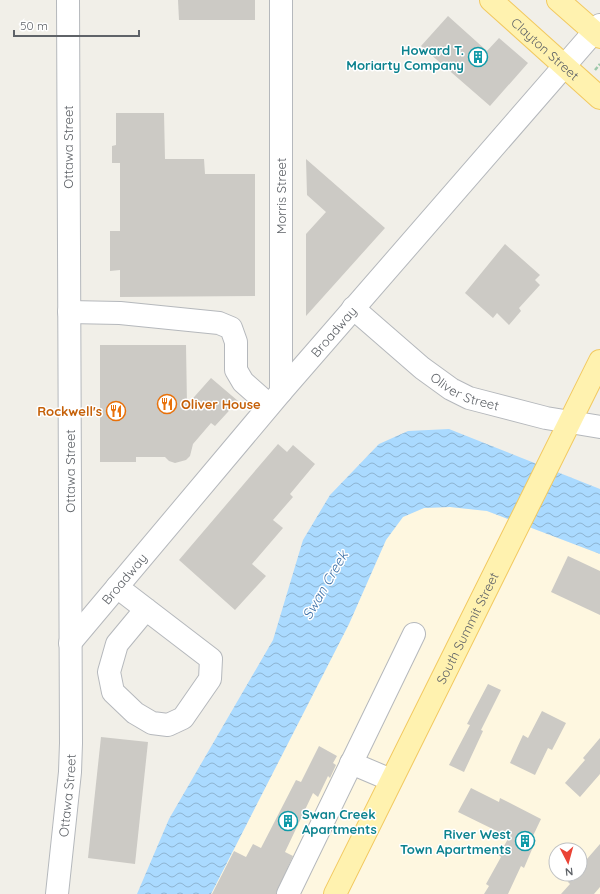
<svg xmlns="http://www.w3.org/2000/svg" width="600" height="894" font-family="Quicksand,sans-serif">
<style>
.commercial{fill:#fef7e0;fill-rule:evenodd}
.water{fill:url(#water-waves)}
.building{fill:#cccac5}
.lines{fill:none;stroke-linecap:round;stroke-linejoin:round}
.minor-casing{stroke:#b5b8bc;stroke-width:24}
.major-casing{stroke:#f2c960;stroke-width:24}
.path{stroke:#9cc7a9;stroke-width:2.5;stroke-dasharray:4 2;stroke-linecap:butt}
.minor{stroke:#fff;stroke-width:22}
.major{stroke:#fff2af;stroke-width:22}
.labels{text-anchor:middle;dominant-baseline:central;stroke-width:3;stroke-linejoin:round;paint-order:stroke}
.street-label{font-size:13px;fill:#5f6368;stroke:#fff}
.culture-label{font-size:13px;font-weight:bold;fill:#0d838f;stroke:#fff;text-anchor:end}
.food-label{font-size:13px;font-weight:bold;fill:#c56008;stroke:#fff;text-anchor:start}
.water-label{font-size:14px;font-style:italic;fill:#4174aa;stroke:#fff}
</style>
<defs>
<pattern id="water-waves" width="16" height="10" patternUnits="userSpaceOnUse"><rect width="16" height="10" fill="#aadaff"/><path d="M0 5q4-4 8 0t8 0" fill="none" stroke="#8eb4d2"/></pattern>
</defs>
<rect width="100%" height="100%" fill="#f1efe8"/>
<path class="commercial" d="M450,507L487,511L600,554V894H211L349,624L386,540L403,516L424,508ZM556,850H580V874H556Z"/>
<polygon class="water" points="449,429 600,489 600,554 487,511 450,507 424,508 403,517 386,540 349,624 211,894 137,894 169,819 273,640 303,540 330,495 379,444 408,431"/>
<g class="building">
<polygon points="178,0 255,0 255,20 179,20"/>
<polygon points="448,16 487,51 499,38 528,63 490,106 421,46"/>
<polygon points="116,113 164,113 165,159 204,159 205,174 255,174 255,296 120,297 120,270 110,271 110,231 120,231 120,163 112,163 112,146 116,145"/>
<polygon points="306,159 385,228 306,316 306,234 326,212 307,195"/>
<polygon points="505,244 540,275 535,280 540,285 519,308 521,311 509,325 497,313 493,318 465,293"/>
<polygon points="100,345 186,345 187,405 211,378 238,401 215,426 211,423 193,444 190,456 186,460 175,463 169,461 165,457 136,457 136,462 100,462"/>
<polygon points="278,444 287,452 293,445 315,464 290,494 293,497 273,520 283,528 252,564 266,576 235,610 179,560"/>
<polygon points="568,556 600,571 600,615 551,592"/>
<polygon points="488,684 501,690 481,730 483,731 464,772 449,765 470,725 467,724"/>
<polygon points="542,711 566,723 552,750 548,748 535,775 510,763 523,735 528,738"/>
<polygon points="101,737 148,742 135,864 88,858"/>
<polygon points="600,738 600,774 580,797 565,783 585,760 583,758"/>
<polygon points="319,746 337,756 333,763 336,765 330,778 328,776 318,797 313,793 285,852 293,856 276,894 212,894 234,851 246,857 253,844 261,848 296,780 301,782"/>
<polygon points="471,788 499,802 500,798 541,819 532,838 536,840 524,868 521,866 508,894 484,894 489,886 486,884 501,857 499,855 509,837 458,812"/>
<polygon points="600,844 600,887 594,894 561,894 570,884 568,882 574,874 580,874 580,867"/>
</g>
<g class="lines">
<g class="minor-casing">
<g id="minor">
<path id="s1" d="M353,308L422,368L451,389L469,398L546,418L600,427"/>
<polyline points="69,312 120,313 219,323 231,328 236,342 236,370 243,382 269,405"/>
<polyline points="281,392 281,0"/>
<polyline points="117,587 211,659 210,679 183,718 168,725 152,723 135,713 113,692 109,672 117,644 146,609"/>
<path id="s2" d="M70,643L281,392L600,25"/>
<polyline points="351,763 391,780"/>
<path id="s3" d="M57,894L70,772L71,743L68,0"/>
<polyline points="288,894 414,634"/>
</g>
</g>
<g class="major-casing">
<g id="major">
<path id="s4" d="M491,0L600,98"/>
<polyline points="558,0 600,37"/>
<path id="s5" d="M335,894L600,361"/>
</g>
</g>
<polyline class="path" points="595,70 600,64"/>
<use href="#minor" class="minor"/>
<use href="#major" class="major"/>
</g>
<defs>
<g id="building-ring" transform="scale(1)"><circle r="9.5" fill="#fff" stroke="#0f9aa8" stroke-width="1.5"/><path d="M-4-6H4V6H1V3H-1V6H-4ZM-2.5-4.3h1.7v1.8h-1.7ZM.8-4.3h1.7v1.8H.8ZM-2.5-1h1.7V.8h-1.7ZM.8-1h1.7V.8H.8Z" fill="#0f9aa8"/></g>
<g id="restaurant-ring" transform="scale(1)"><circle r="9.5" fill="#fff" stroke="#e8710a" stroke-width="1.5"/><path d="M-5-6h1v4h1v-4h1v4h1v-4h1v5L-1.5 .5V6h-2V.5L-5-1ZM5-6V6H3V1.5H1.5Q1.5-4 5-6Z" fill="#e8710a"/></g>
</defs>
<g fill-rule="evenodd">
<use href="#building-ring" x="478" y="57"/>
<use href="#restaurant-ring" x="167" y="404"/>
<use href="#restaurant-ring" x="116" y="411"/>
<use href="#building-ring" x="288" y="821"/>
<use href="#building-ring" x="525" y="841"/>
</g>
<g class="labels">
<g class="street-label">
<text stroke="none"><textPath href="#s4" startOffset="73">Clayton Street</textPath></text>
<text transform="translate(68 147) rotate(-90)">Ottawa Street</text>
<text transform="translate(281 196) rotate(-90)">Morris Street</text>
<text stroke="none"><textPath href="#s2" startOffset="408">Broadway</textPath></text>
<text stroke="none"><textPath href="#s1" startOffset="141">Oliver Street</textPath></text>
<text transform="translate(70 471) rotate(-90)">Ottawa Street</text>
<text stroke="none"><textPath href="#s2" startOffset="84">Broadway</textPath></text>
<text stroke="none"><textPath href="#s5" startOffset="297">South Summit Street</textPath></text>
<text stroke="none"><textPath href="#s3" startOffset="99">Ottawa Street</textPath></text>
</g>
<g class="culture-label">
<text x="464" y="50">Howard T.<tspan x="464" dy="15">Moriarty Company</tspan></text>
<text x="302" y="814" text-anchor="start">Swan Creek<tspan x="302" dy="15">Apartments</tspan></text>
<text x="511" y="834">River West<tspan x="511" dy="15">Town Apartments</tspan></text>
</g>
<g class="food-label">
<text x="181" y="404">Oliver House</text>
<text x="102" y="411" text-anchor="end">Rockwell's</text>
</g>
<g class="water-label">
<text transform="translate(325 585) rotate(-60)">Swan Creek</text>
</g>
</g>
<g transform="translate(568 862) rotate(174)"><circle r="19" fill="#ffffff" stroke="#bfc1c3"/>
<path d="M0-3L7 15L0 10L-7 15Z" fill="#ea4335"/>
<text y="-6" font-size="11" font-weight="bold" text-anchor="middle" fill="#5f6368">N</text>
</g>
<path d="M14 30v6h125v-6" fill="none" stroke="#5f6368" stroke-width="2"/>
<text x="20" y="30" font-size="12" fill="#5f6368" stroke="#ffffff" stroke-width="3" paint-order="stroke">50 m</text>
</svg>
